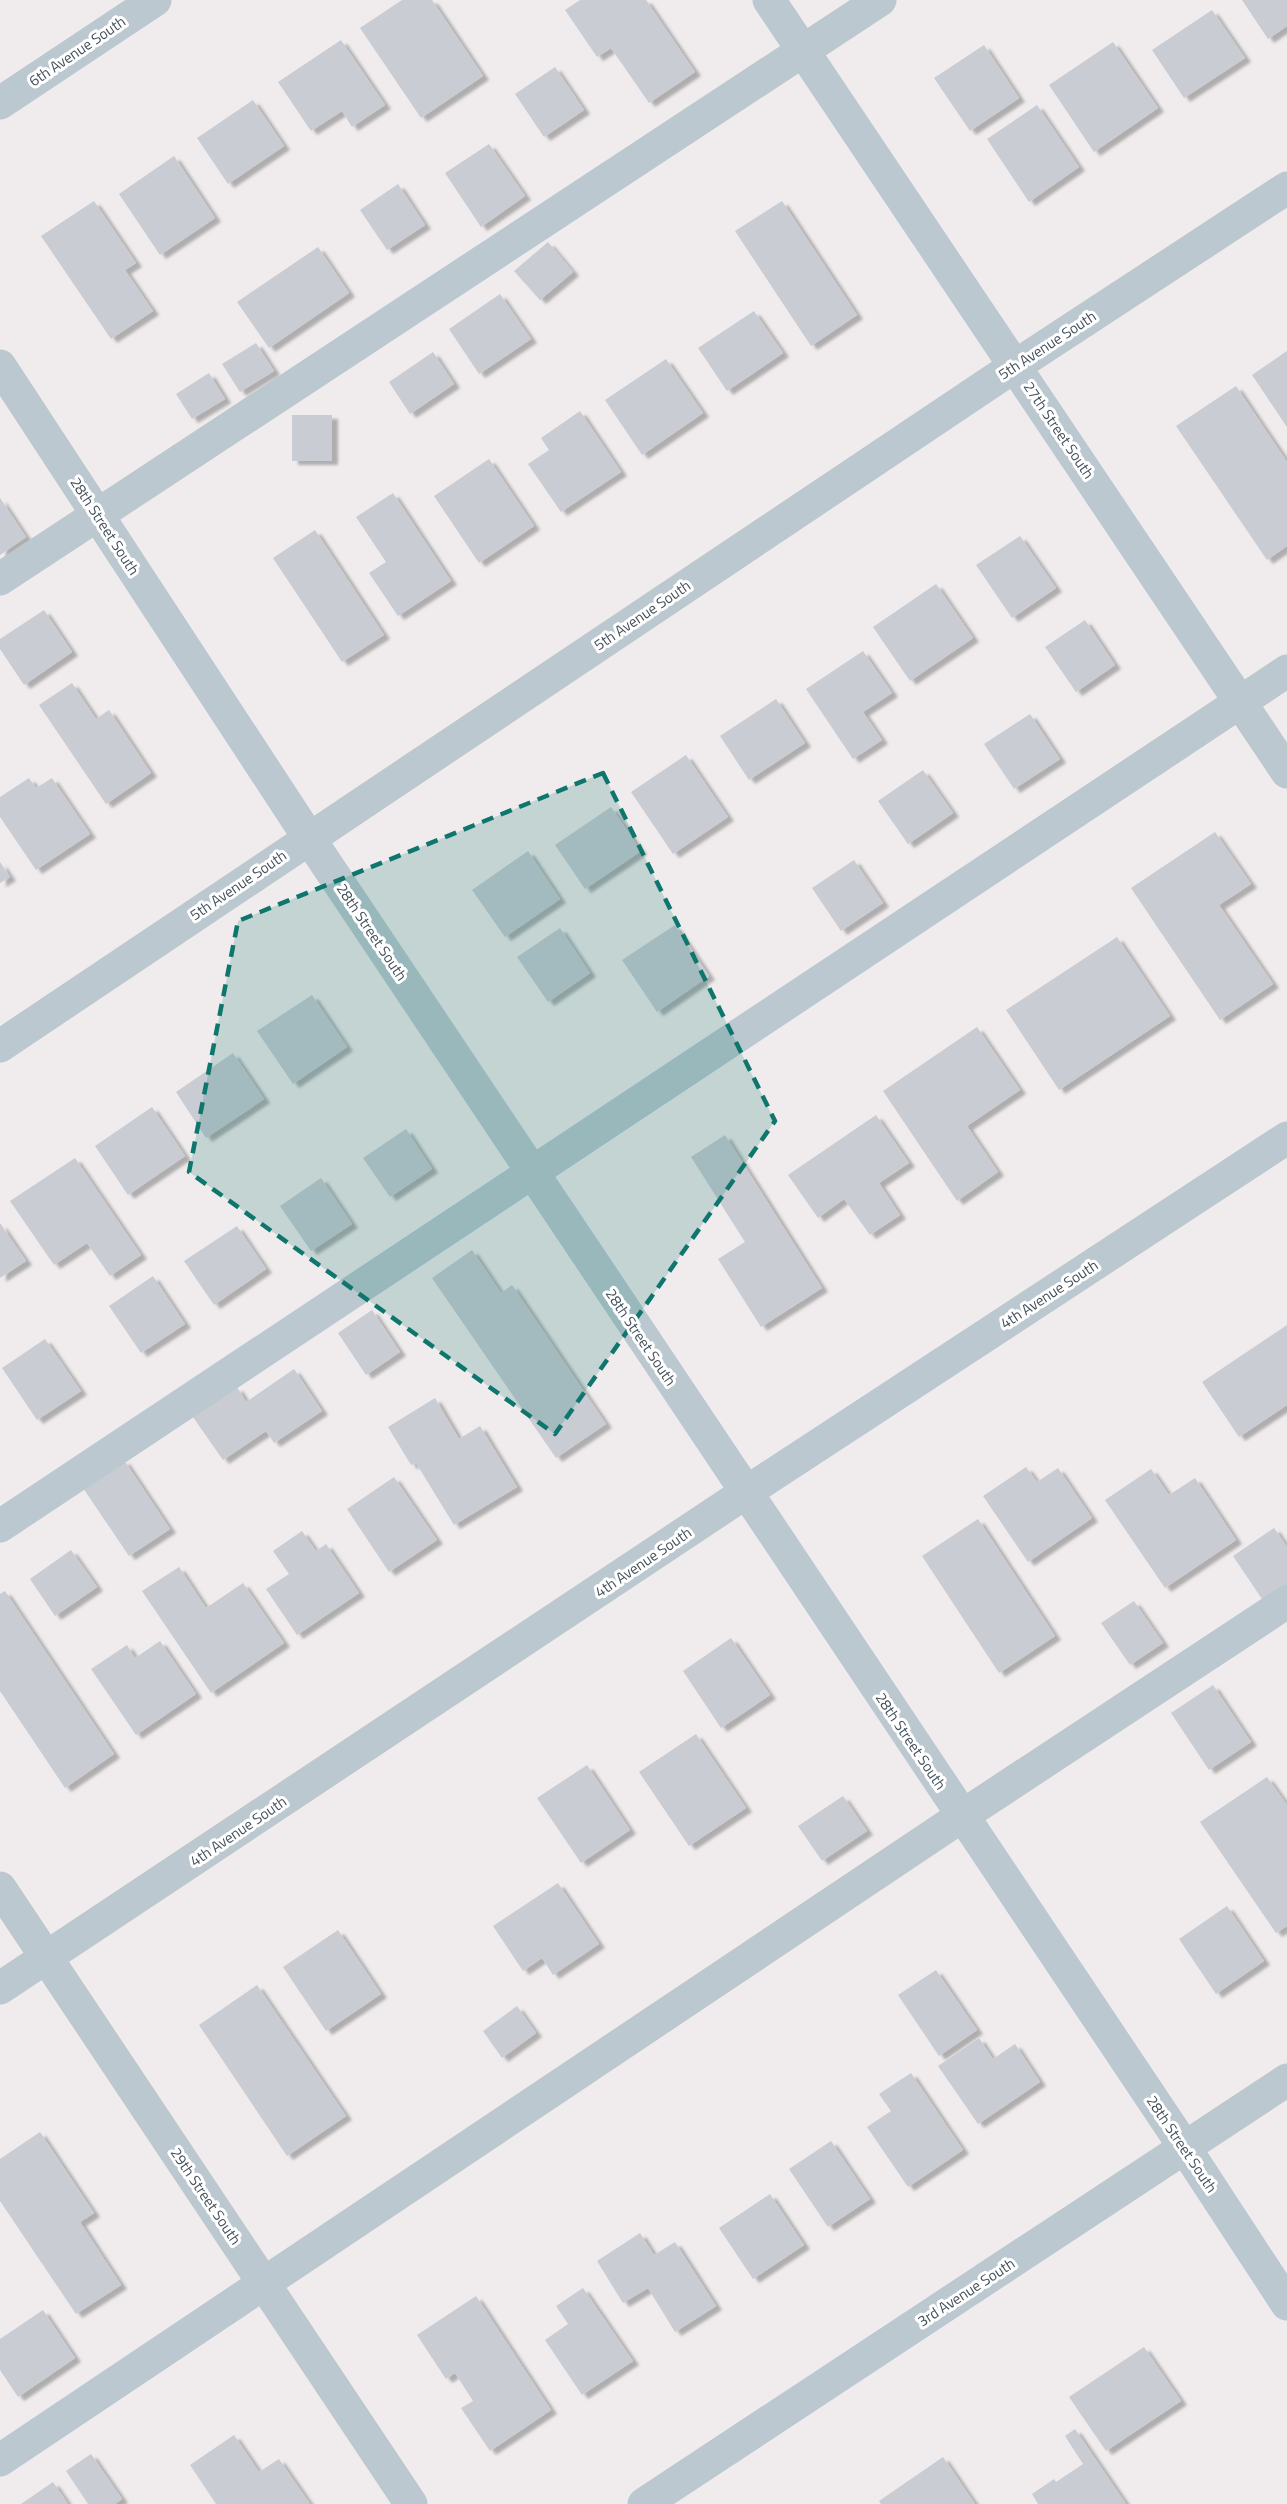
<svg xmlns="http://www.w3.org/2000/svg" width="1287" height="2504" font-family="'Titillium Web',sans-serif">
<style>
.building{fill:#c9ccd2;filter:url(#shadow)}
.lines{fill:none;stroke-linecap:round;stroke-linejoin:round}
.minor{stroke:#bcc8d0;stroke-width:33}
.marked{fill:#0f766e;fill-opacity:0.2;stroke:#0f766e;stroke-width:4.5;stroke-dasharray:12 8;stroke-linejoin:round}
.labels{text-anchor:middle;dominant-baseline:central;stroke-width:6;stroke-linejoin:round;paint-order:stroke}
.street-label{font-size:15px;fill:#44515b;stroke:#fff}
</style>
<defs>
<filter id="shadow"><feDropShadow dx="6" dy="4" stdDeviation="1.5" flood-color="#0004"/></filter>
</defs>
<rect width="100%" height="100%" fill="#f0eced"/>
<g class="building">
<polygon points="402,0 432,0 483,76 421,118 360,28"/>
<polygon points="580,0 646,0 695,72 649,103 611,48 597,57 565,10"/>
<polygon points="1242,0 1287,0 1287,26 1268,39"/>
<polygon points="1212,10 1245,58 1184,98 1152,50"/>
<polygon points="341,40 385,105 352,127 342,111 311,131 278,82"/>
<polygon points="1113,42 1158,108 1094,152 1049,85"/>
<polygon points="984,45 1019,98 970,131 934,78"/>
<polygon points="555,67 584,110 544,137 515,94"/>
<polygon points="253,100 284,146 228,184 197,138"/>
<polygon points="1037,105 1079,167 1029,202 987,139"/>
<polygon points="489,144 525,196 481,227 445,173"/>
<polygon points="174,156 215,218 160,255 119,194"/>
<polygon points="398,184 425,225 387,250 360,210"/>
<polygon points="94,201 136,263 125,270 153,311 111,339 41,236"/>
<polygon points="782,201 857,315 811,346 735,231"/>
<polygon points="548,242 573,272 540,300 514,271"/>
<polygon points="318,247 349,293 269,348 237,302"/>
<polygon points="500,294 531,339 479,374 449,329"/>
<polygon points="754,311 783,353 727,391 698,348"/>
<polygon points="256,343 274,371 240,392 222,364"/>
<polygon points="1287,351 1287,427 1252,375"/>
<polygon points="433,352 454,384 410,414 389,382"/>
<polygon points="666,359 703,413 642,455 605,400"/>
<polygon points="209,373 225,399 192,419 176,394"/>
<polygon points="1236,386 1287,462 1287,546 1267,560 1176,426"/>
<polygon points="580,411 621,472 561,512 528,464 549,450 541,438"/>
<rect x="292" y="415" width="40" height="46"/>
<polygon points="489,459 534,526 479,563 434,496"/>
<polygon points="393,493 451,581 398,616 369,573 386,562 356,517"/>
<polygon points="0,498 26,537 0,555"/>
<polygon points="315,530 384,635 342,662 273,558"/>
<polygon points="1020,536 1056,588 1012,618 976,565"/>
<polygon points="936,584 973,638 910,681 873,627"/>
<polygon points="44,610 72,652 24,685 0,649 0,639"/>
<polygon points="1085,620 1115,665 1076,692 1045,647"/>
<polygon points="863,651 892,693 863,712 882,740 853,759 806,689"/>
<polygon points="72,683 96,719 109,710 151,773 106,804 39,705"/>
<polygon points="776,699 805,743 749,780 720,736"/>
<polygon points="1030,714 1060,759 1014,789 984,744"/>
<polygon points="686,755 728,817 673,854 631,792"/>
<polygon points="923,770 953,813 908,844 878,801"/>
<polygon points="29,778 36,788 52,778 90,834 36,870 0,817 0,797"/>
<polygon points="611,807 641,851 585,889 555,845"/>
<polygon points="1215,832 1251,884 1219,905 1273,984 1220,1020 1131,888"/>
<polygon points="528,851 560,899 505,937 472,890"/>
<polygon points="854,860 883,903 841,931 812,888"/>
<polygon points="0,862 10,877 0,883"/>
<polygon points="675,925 709,976 657,1012 622,960"/>
<polygon points="560,928 590,973 548,1002 517,957"/>
<polygon points="1117,937 1170,1016 1059,1090 1006,1010"/>
<polygon points="312,995 347,1047 293,1084 257,1031"/>
<polygon points="977,1027 1020,1090 967,1126 998,1172 957,1201 883,1091"/>
<polygon points="233,1053 264,1099 206,1138 176,1092"/>
<polygon points="152,1107 185,1156 128,1195 95,1146"/>
<polygon points="876,1115 909,1163 879,1183 900,1215 870,1235 844,1199 818,1218 788,1175"/>
<polygon points="406,1129 432,1169 390,1197 363,1158"/>
<polygon points="725,1135 822,1288 761,1327 718,1259 745,1242 691,1157"/>
<polygon points="75,1158 141,1255 110,1276 87,1243 54,1265 10,1201"/>
<polygon points="321,1178 352,1224 311,1251 280,1206"/>
<polygon points="0,1223 26,1261 0,1278"/>
<polygon points="237,1226 266,1269 214,1305 184,1261"/>
<polygon points="472,1250 501,1293 512,1285 606,1424 556,1458 432,1278"/>
<polygon points="153,1276 185,1324 141,1353 109,1306"/>
<polygon points="372,1310 400,1352 366,1375 338,1333"/>
<polygon points="1287,1325 1287,1405 1239,1437 1202,1382"/>
<polygon points="45,1339 81,1391 37,1420 2,1368"/>
<polygon points="294,1369 322,1411 274,1443 266,1431 223,1460 193,1417 237,1387 246,1402"/>
<polygon points="435,1398 459,1439 480,1426 517,1487 454,1525 416,1463 411,1465 388,1427"/>
<polygon points="124,1460 170,1529 129,1556 83,1488"/>
<polygon points="1026,1467 1037,1482 1058,1468 1092,1518 1028,1562 983,1496"/>
<polygon points="1151,1469 1169,1495 1195,1478 1236,1540 1165,1588 1105,1500"/>
<polygon points="394,1477 437,1540 389,1572 347,1509"/>
<polygon points="978,1519 1055,1636 999,1673 922,1556"/>
<polygon points="1274,1528 1287,1547 1287,1587 1264,1602 1233,1556"/>
<polygon points="302,1531 316,1551 326,1544 359,1593 297,1635 266,1589 289,1574 273,1551"/>
<polygon points="71,1550 97,1587 55,1616 30,1579"/>
<polygon points="179,1567 206,1608 243,1583 284,1643 211,1693 142,1591"/>
<polygon points="5,1591 114,1754 65,1788 0,1691 0,1594"/>
<polygon points="1134,1601 1163,1643 1130,1665 1101,1623"/>
<polygon points="731,1638 770,1695 721,1728 683,1671"/>
<polygon points="160,1641 196,1694 136,1735 91,1669 127,1645 135,1658"/>
<polygon points="1213,1685 1251,1742 1209,1770 1171,1713"/>
<polygon points="696,1734 746,1808 689,1846 639,1772"/>
<polygon points="587,1765 630,1830 581,1863 537,1798"/>
<polygon points="1267,1777 1287,1805 1287,1926 1276,1933 1200,1822"/>
<polygon points="843,1796 867,1831 822,1861 798,1826"/>
<polygon points="558,1883 599,1944 553,1975 542,1958 523,1971 493,1926"/>
<polygon points="1227,1906 1264,1961 1216,1994 1179,1939"/>
<polygon points="338,1930 381,1994 326,2031 283,1967"/>
<polygon points="936,1970 977,2030 939,2056 898,1995"/>
<polygon points="257,1985 346,2116 287,2156 199,2025"/>
<polygon points="517,2006 536,2033 502,2058 483,2031"/>
<polygon points="979,2038 993,2059 1015,2044 1040,2082 978,2124 938,2066"/>
<polygon points="911,2073 963,2150 908,2187 867,2127 891,2111 879,2094"/>
<polygon points="40,2132 94,2213 80,2222 121,2285 76,2314 0,2201 0,2159"/>
<polygon points="831,2141 870,2199 828,2227 789,2169"/>
<polygon points="770,2194 804,2245 753,2279 719,2228"/>
<polygon points="640,2233 654,2255 675,2242 716,2306 675,2332 648,2288 623,2303 597,2261"/>
<polygon points="583,2288 633,2361 582,2395 545,2340 568,2324 556,2306"/>
<polygon points="476,2296 551,2410 490,2451 461,2408 473,2401 455,2373 446,2379 417,2335"/>
<polygon points="43,2310 75,2358 18,2397 0,2370 0,2339"/>
<polygon points="1144,2347 1181,2401 1106,2451 1069,2397"/>
<polygon points="1075,2429 1126,2504 1038,2504 1032,2494 1054,2479 1056,2482 1083,2464 1065,2436"/>
<polygon points="234,2435 259,2472 279,2459 310,2504 216,2504 190,2465"/>
<polygon points="91,2454 122,2499 115,2504 88,2504 66,2471"/>
<polygon points="943,2457 975,2504 881,2504 879,2501"/>
<polygon points="53,2482 68,2504 21,2504"/>
</g>
<g class="lines">
<g class="minor">
<polyline points="769,0 1287,772"/>
<polyline points="0,103 155,0"/>
<polyline points="0,366 309,838 1185,2148 1287,2304"/>
<polyline points="0,579 880,0"/>
<polyline points="0,1046 1015,366 1287,188"/>
<polyline points="0,1526 1287,671"/>
<polyline points="0,1888 411,2504"/>
<polyline points="0,1988 745,1493 1287,1138"/>
<polyline points="0,2460 962,1816 1287,1602"/>
<polyline points="644,2504 1287,2080"/>
</g>
</g>
<path class="marked" d="M603,773L775,1121L555,1434L189,1172L238,921Z"/>
<g class="labels">
<g class="street-label">
<text transform="translate(77 51) rotate(-34)">6th Avenue South</text>
<text transform="translate(1047 345) rotate(-33)">5th Avenue South</text>
<text transform="translate(1059 430) rotate(56)">27th Street South</text>
<text transform="translate(105 526) rotate(57)">28th Street South</text>
<text transform="translate(642 615) rotate(-34)">5th Avenue South</text>
<text transform="translate(238 885) rotate(-34)">5th Avenue South</text>
<text transform="translate(372 932) rotate(56)">28th Street South</text>
<text transform="translate(1049 1294) rotate(-33)">4th Avenue South</text>
<text transform="translate(641 1337) rotate(56)">28th Street South</text>
<text transform="translate(643 1562) rotate(-34)">4th Avenue South</text>
<text transform="translate(911 1741) rotate(56)">28th Street South</text>
<text transform="translate(238 1831) rotate(-34)">4th Avenue South</text>
<text transform="translate(1182 2144) rotate(56)">28th Street South</text>
<text transform="translate(206 2196) rotate(56)">29th Street South</text>
<text transform="translate(966 2292) rotate(-33)">3rd Avenue South</text>
</g>
</g>
</svg>
